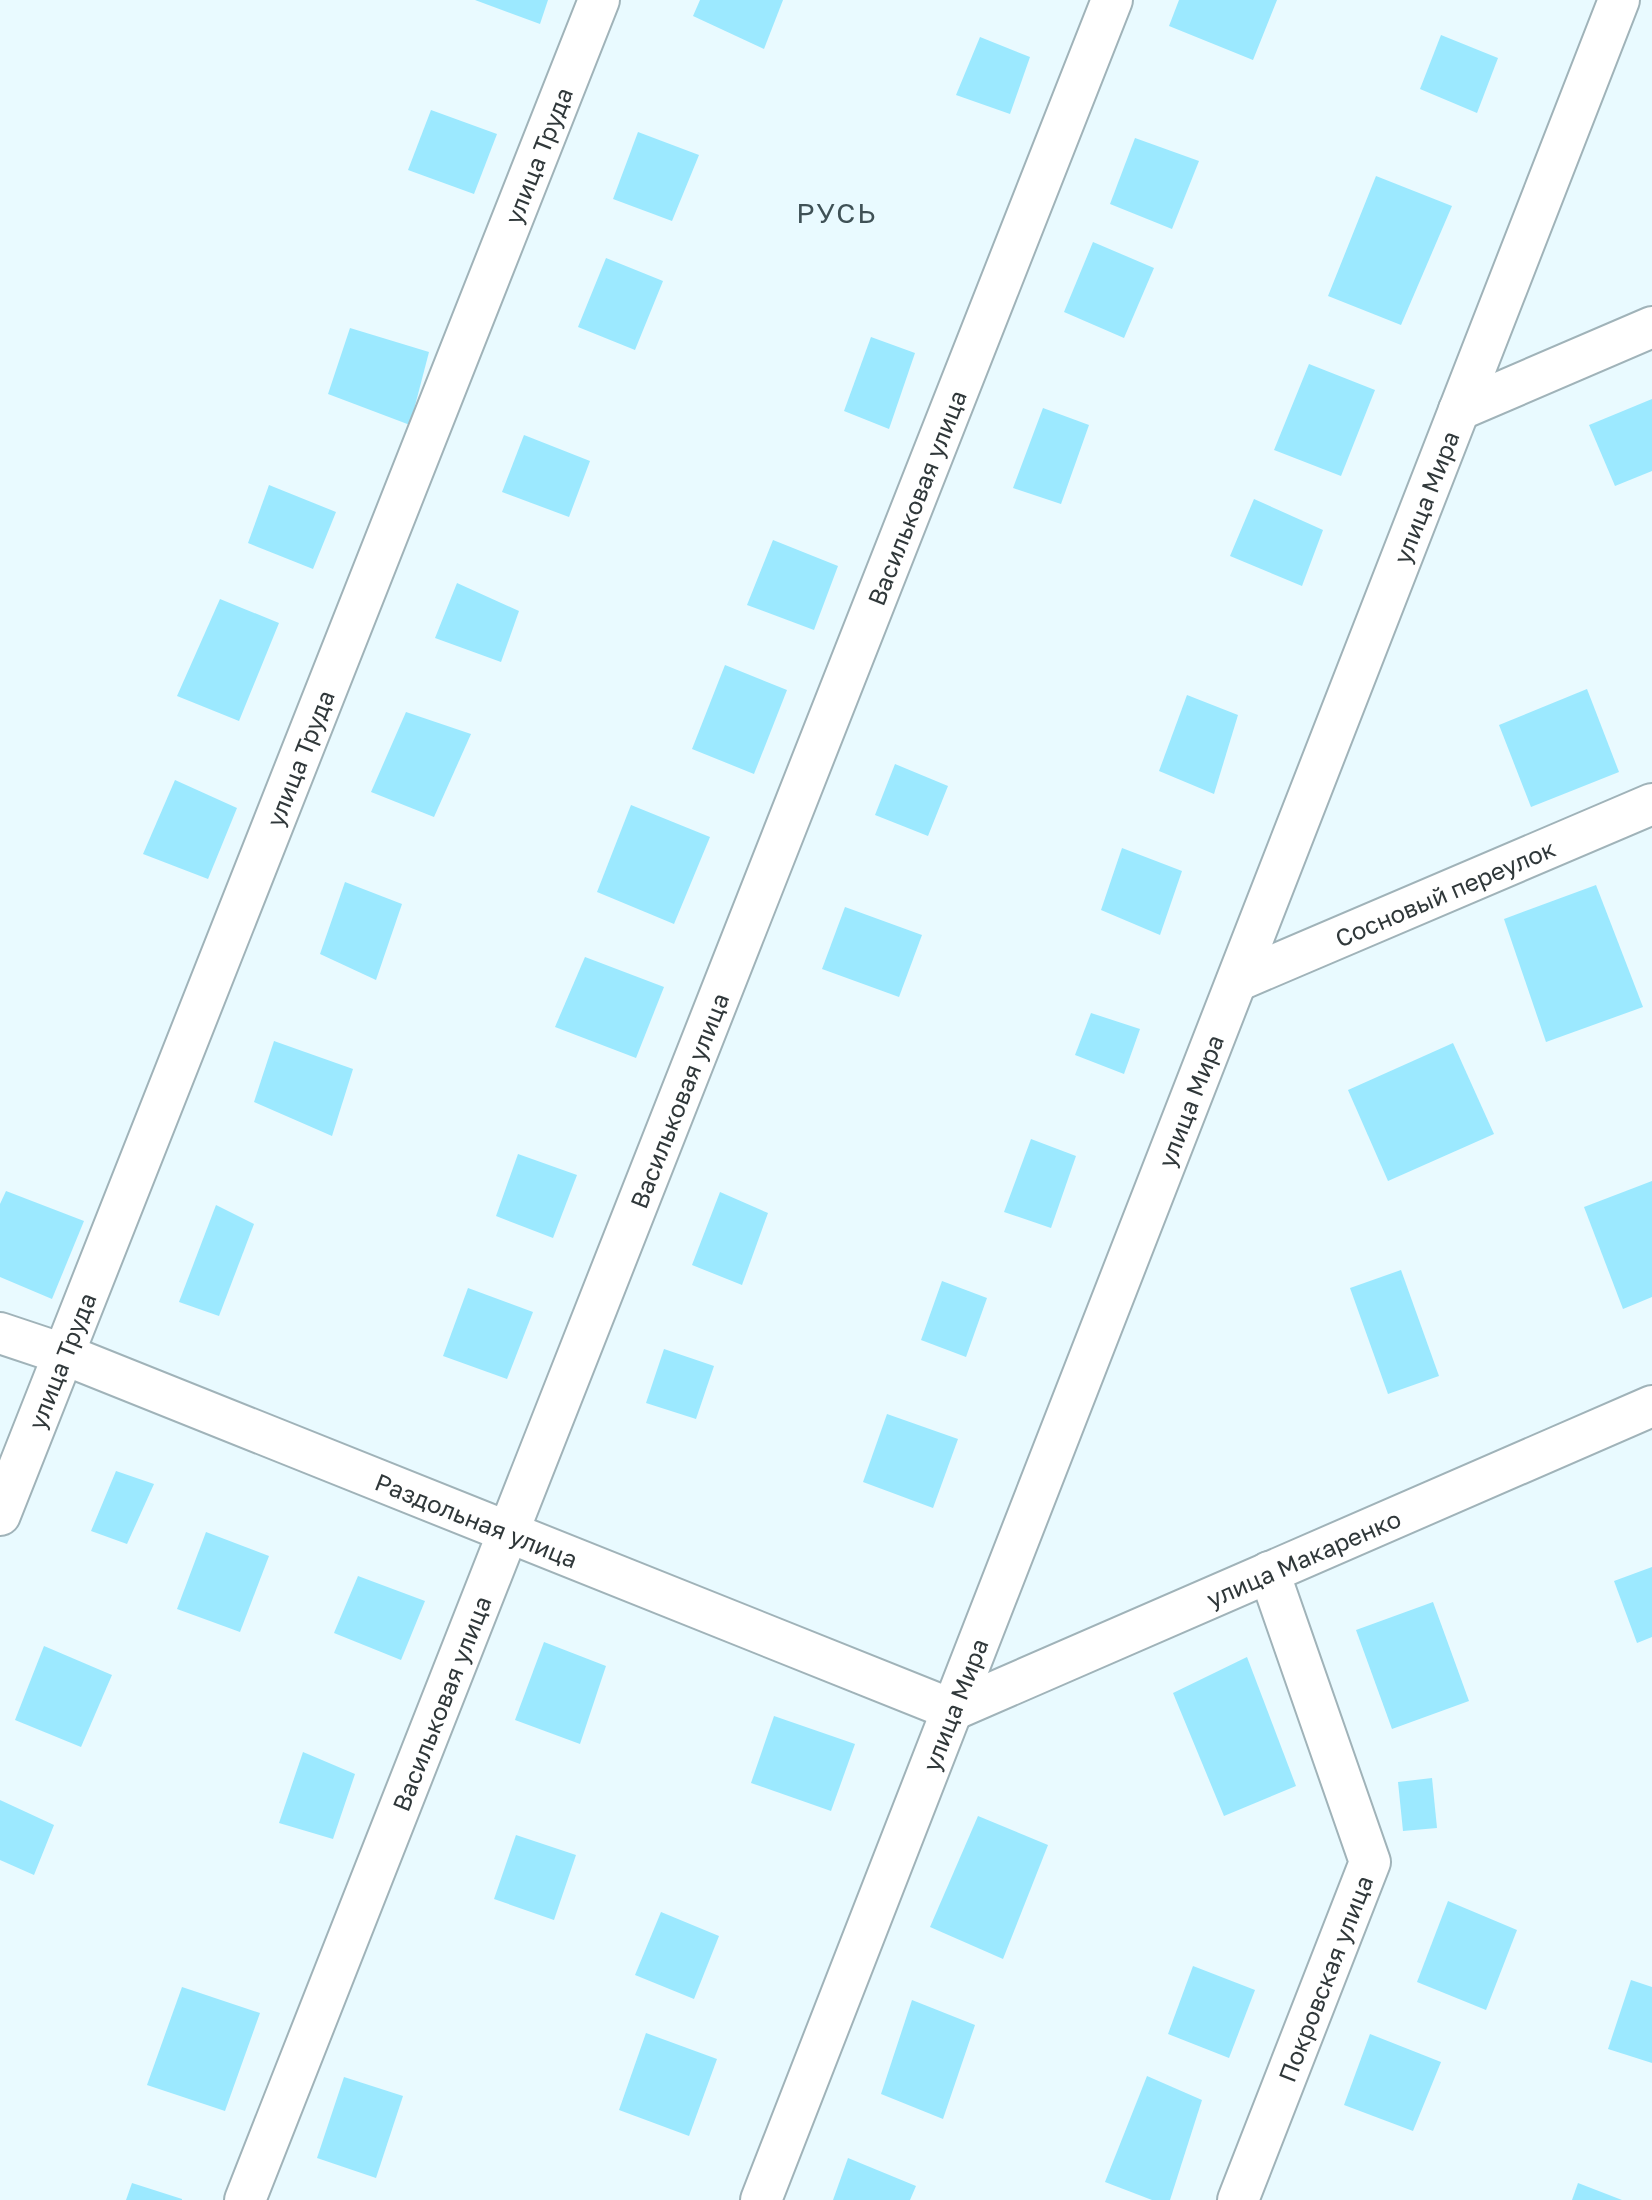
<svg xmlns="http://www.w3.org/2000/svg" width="1652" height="2200" font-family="'Golos Text',sans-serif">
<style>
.building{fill:#9ce9ff}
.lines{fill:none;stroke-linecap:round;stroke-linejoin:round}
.street-casing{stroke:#a0b3b9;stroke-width:44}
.street{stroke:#fff;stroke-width:40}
.labels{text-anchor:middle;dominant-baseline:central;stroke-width:8;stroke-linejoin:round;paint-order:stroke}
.street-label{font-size:24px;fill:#30383a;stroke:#e9faff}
.quarter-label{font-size:28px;letter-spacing:2px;fill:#3f5156;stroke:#e9faff}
</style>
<rect width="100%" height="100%" fill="#e9faff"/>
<g class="building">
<polygon points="475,0 548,0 540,24"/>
<polygon points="700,0 783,0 764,49 693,16"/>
<polygon points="1179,0 1277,0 1253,60 1169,26"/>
<polygon points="1441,35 1498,58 1477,113 1420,89"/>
<polygon points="980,37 1030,57 1010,114 956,95"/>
<polygon points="431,110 497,134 474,194 408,170"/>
<polygon points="638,132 699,155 672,221 613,199"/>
<polygon points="1135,138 1199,161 1172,229 1110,204"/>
<polygon points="1376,176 1452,206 1401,325 1328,296"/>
<polygon points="1093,242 1154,268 1124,338 1064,312"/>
<polygon points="606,258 663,281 635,350 578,327"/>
<polygon points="350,328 429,352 410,425 328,394"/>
<polygon points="871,337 915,353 889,429 844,411"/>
<polygon points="1309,364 1375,390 1341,476 1274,450"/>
<polygon points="1652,399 1652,471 1615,486 1589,425"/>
<polygon points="1043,408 1089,425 1061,504 1013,488"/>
<polygon points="524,435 590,461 569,517 502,492"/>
<polygon points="269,485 336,512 313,569 248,543"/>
<polygon points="1254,499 1323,530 1302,586 1230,556"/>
<polygon points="773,540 838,566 814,630 747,605"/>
<polygon points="457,583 519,611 501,662 435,638"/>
<polygon points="220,599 279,623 239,721 177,696"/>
<polygon points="725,665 787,690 754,774 692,749"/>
<polygon points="1587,689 1619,772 1531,807 1499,725"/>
<polygon points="1187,695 1238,715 1214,794 1159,771"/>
<polygon points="406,712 471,734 434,817 371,792"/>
<polygon points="895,764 948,786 928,836 875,815"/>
<polygon points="175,780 237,808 208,879 143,854"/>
<polygon points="631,805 710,837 674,924 597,892"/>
<polygon points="1122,848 1182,871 1160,935 1101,910"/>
<polygon points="345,882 402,904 376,980 320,954"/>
<polygon points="1596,885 1643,1007 1546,1042 1504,919"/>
<polygon points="845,907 922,935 899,997 822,969"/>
<polygon points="585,957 664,987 636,1058 555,1027"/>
<polygon points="1091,1013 1140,1029 1124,1074 1075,1055"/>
<polygon points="274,1041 353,1069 332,1136 254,1102"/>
<polygon points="1453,1043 1494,1134 1388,1181 1348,1090"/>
<polygon points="1031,1139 1076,1156 1051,1228 1004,1212"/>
<polygon points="518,1154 577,1175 553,1238 496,1216"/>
<polygon points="1652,1181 1652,1297 1623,1309 1584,1207"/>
<polygon points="6,1191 84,1221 52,1299 0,1277 0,1204"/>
<polygon points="720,1192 768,1213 742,1285 692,1265"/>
<polygon points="216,1205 254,1224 219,1316 179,1302"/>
<polygon points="1401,1270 1439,1376 1388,1394 1350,1288"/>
<polygon points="942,1281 987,1298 966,1357 921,1340"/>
<polygon points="468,1288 533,1312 507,1379 443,1356"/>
<polygon points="664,1349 714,1366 696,1419 646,1403"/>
<polygon points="887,1414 958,1439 933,1508 863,1482"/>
<polygon points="116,1471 154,1484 127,1544 91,1531"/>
<polygon points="206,1532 269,1556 240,1632 177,1609"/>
<polygon points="1652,1567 1652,1637 1637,1643 1614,1581"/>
<polygon points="358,1576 425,1601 401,1660 334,1633"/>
<polygon points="1433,1602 1469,1701 1392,1729 1356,1630"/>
<polygon points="544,1642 606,1666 580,1744 515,1720"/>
<polygon points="44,1646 112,1675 81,1747 15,1720"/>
<polygon points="1247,1657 1296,1786 1224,1816 1173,1693"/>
<polygon points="774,1716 855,1744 831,1811 751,1783"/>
<polygon points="303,1752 355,1774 333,1839 279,1823"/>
<polygon points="1432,1778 1437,1828 1403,1831 1398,1782"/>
<polygon points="0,1800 54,1825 34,1875 0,1860"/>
<polygon points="978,1816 1048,1845 1003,1959 930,1927"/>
<polygon points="516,1835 576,1855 554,1920 494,1899"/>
<polygon points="1448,1901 1517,1930 1486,2010 1417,1982"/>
<polygon points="661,1912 719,1936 694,1999 635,1975"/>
<polygon points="1193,1966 1255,1990 1229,2058 1168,2034"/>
<polygon points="1631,1980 1652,1987 1652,2063 1608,2049"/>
<polygon points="182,1987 260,2013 225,2111 147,2085"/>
<polygon points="912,2000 975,2025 943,2119 881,2094"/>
<polygon points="646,2033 717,2059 689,2136 619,2110"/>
<polygon points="1370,2034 1441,2062 1413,2131 1344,2105"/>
<polygon points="1147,2076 1202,2100 1170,2200 1152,2200 1105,2182"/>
<polygon points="344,2077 403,2096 376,2178 317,2158"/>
<polygon points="848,2158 916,2186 910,2200 833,2200"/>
<polygon points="132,2183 182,2199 182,2200 126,2200"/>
<polygon points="1578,2183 1622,2200 1572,2200"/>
</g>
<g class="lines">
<g class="street-casing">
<g id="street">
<polyline points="1459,410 1652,327"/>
<path id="s1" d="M1237,981L1652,804"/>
<path id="s2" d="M0,1333L63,1354L953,1710"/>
<path id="s3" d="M0,1515L599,0"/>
<path id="s4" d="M953,1710L1652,1406"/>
<path id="s5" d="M245,2200L1112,0"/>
<path id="s6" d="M761,2200L1619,0"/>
<path id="s7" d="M1238,2200L1370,1862L1269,1572"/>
</g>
</g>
<use href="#street" class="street"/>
</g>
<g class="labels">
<g class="street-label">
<text stroke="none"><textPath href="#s3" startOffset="1462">улица Труда</textPath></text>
<text stroke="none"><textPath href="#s6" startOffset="1828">улица Мира</textPath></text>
<text stroke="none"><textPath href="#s5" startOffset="1830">Васильковая улица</textPath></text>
<text stroke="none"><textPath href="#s3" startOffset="814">улица Труда</textPath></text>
<text stroke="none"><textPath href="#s1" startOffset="226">Сосновый переулок</textPath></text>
<text stroke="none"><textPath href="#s5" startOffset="1182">Васильковая улица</textPath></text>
<text stroke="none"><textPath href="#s6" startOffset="1180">улица Мира</textPath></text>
<text stroke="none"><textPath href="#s3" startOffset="166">улица Труда</textPath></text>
<text stroke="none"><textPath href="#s2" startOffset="512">Раздольная улица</textPath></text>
<text stroke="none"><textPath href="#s4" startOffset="382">улица Макаренко</textPath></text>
<text stroke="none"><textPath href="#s5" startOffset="534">Васильковая улица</textPath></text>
<text stroke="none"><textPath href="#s6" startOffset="532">улица Мира</textPath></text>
<text stroke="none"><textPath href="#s7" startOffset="238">Покровская улица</textPath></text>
</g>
<g class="quarter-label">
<text x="837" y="212">РУСЬ</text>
</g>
</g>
</svg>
